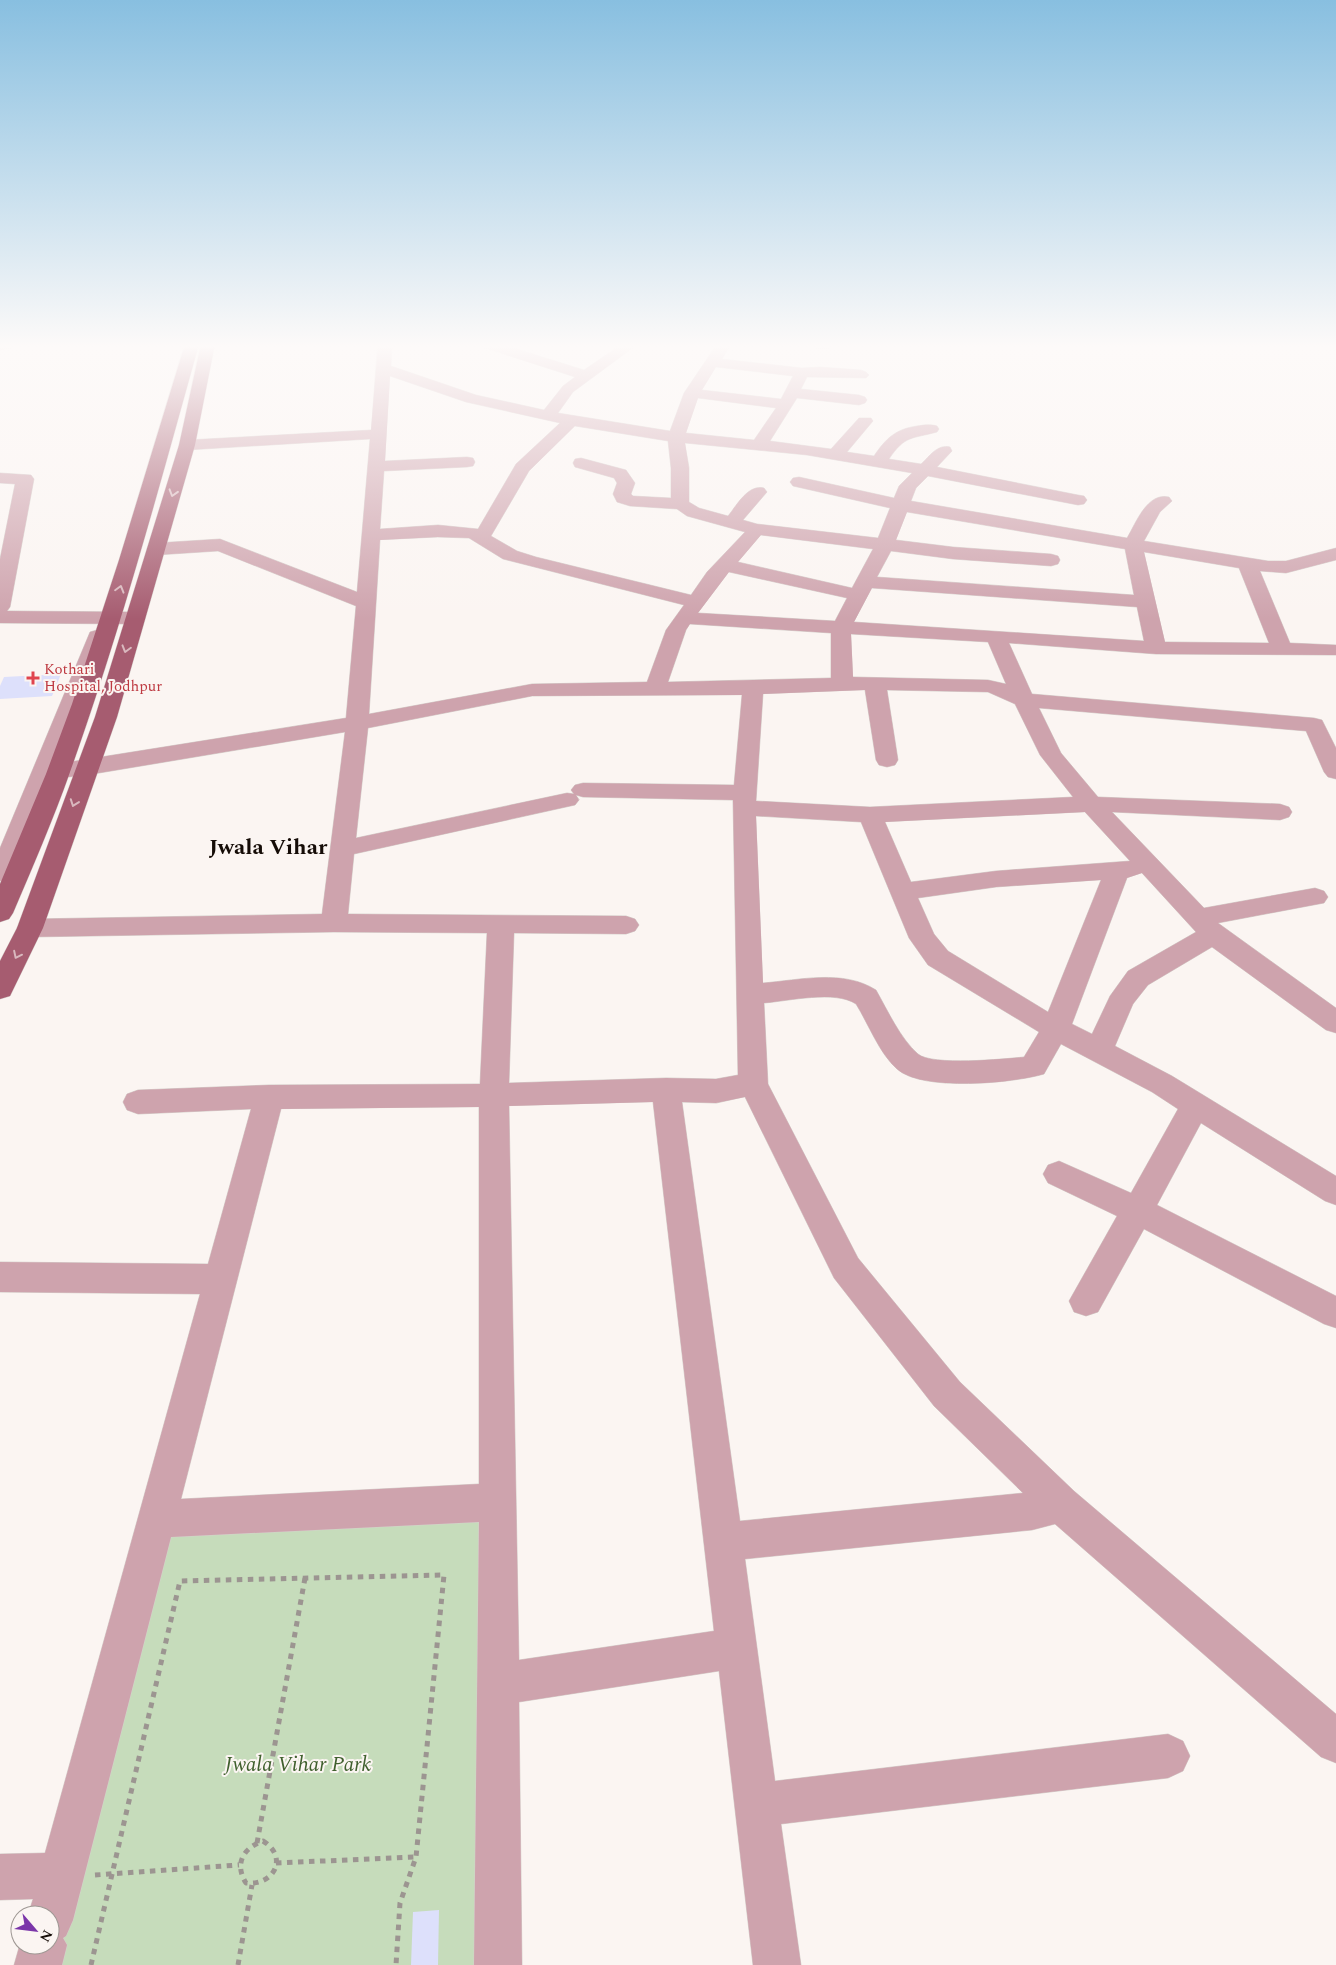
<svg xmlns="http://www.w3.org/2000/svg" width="1336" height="1965" font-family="Spectral,serif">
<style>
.green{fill:#c6dcbb}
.building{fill:#dde0fb}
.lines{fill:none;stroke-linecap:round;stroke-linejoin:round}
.minor-casing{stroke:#d6d0cc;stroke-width:1}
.major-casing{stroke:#d6d0cc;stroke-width:1}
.path{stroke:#9c9591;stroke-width:5;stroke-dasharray:5.5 5.5;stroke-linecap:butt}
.minor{fill:#cea3ad;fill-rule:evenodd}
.major{fill:#a65c70;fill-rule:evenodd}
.oneway{stroke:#d9b8be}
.health-dot{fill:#e0444e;stroke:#fbf5f2;stroke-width:2}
.labels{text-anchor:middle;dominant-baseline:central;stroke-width:4;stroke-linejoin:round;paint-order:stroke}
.far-health-label{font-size:15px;fill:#be3a42;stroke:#fbf5f2;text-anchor:start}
.near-park-label{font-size:21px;font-style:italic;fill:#40602e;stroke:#fbf5f2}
.district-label{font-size:22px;font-weight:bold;fill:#150c07;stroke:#fbf5f2}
</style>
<rect width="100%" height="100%" fill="#fbf5f2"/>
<polygon class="green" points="498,1502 498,1965 38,1965 50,1945 157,1519"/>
<g class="building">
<polygon points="61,674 52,696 0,699 0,686 4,677"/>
<polygon points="439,1910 438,1965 411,1965 413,1912"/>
</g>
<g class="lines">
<g class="minor-casing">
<g id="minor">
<polygon points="0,344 18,344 16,347 0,350"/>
<path d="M378,344H392L391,366L476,395L544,410L563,386L575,377L482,347L480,344H501L584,370L622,344H638L573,392L558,413L670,431L684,393L717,344H731L722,359L802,368L820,367L861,370L866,372L869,375L866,378L807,377L801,389L859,395L865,397L867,400L865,403L859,405L797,398L770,441L831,449L859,418H871L873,421L847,452L874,456C886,438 896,429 917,426C924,425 930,424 937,426L939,429L937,432C912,439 905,435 889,459L921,464C930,456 937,444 950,447L952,451L937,467L1078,495L1084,496L1087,500L1084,504L1078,505L928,476L916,488L911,501L1127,538C1136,523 1147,492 1169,497L1172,501L1160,512L1144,541L1268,561H1286L1336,548V560L1286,573L1260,571L1290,643L1336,645V655L1156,654L1009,643L1032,694L1314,718L1322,720L1336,748V779L1328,777L1324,772L1306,731L1039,708L1061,753L1098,797L1280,804L1289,807L1292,812L1289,817L1280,820L1112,812L1204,908L1315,888L1324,891L1328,897L1324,903L1218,923L1336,1008V1033L1326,1030L1212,947L1148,985L1133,1004L1115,1046L1172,1076L1336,1176V1205L1325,1201L1201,1123L1157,1205L1336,1296V1328L1324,1324L1144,1229L1098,1312L1086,1316L1074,1312L1069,1301L1117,1216L1048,1183L1043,1174L1048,1165L1059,1161L1131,1193L1178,1109L1152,1092L1061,1044L1044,1074C1014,1083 922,1092 897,1069C879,1053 869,1025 856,1004C835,990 789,1001 764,1003L768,1084L858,1258L960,1382L1074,1491L1336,1714V1763L1321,1757L1055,1524L1032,1530L745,1559L775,1781L1168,1734L1183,1741L1190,1756L1183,1771L1168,1778L781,1824L801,1965H753L719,1671L519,1702L522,1965H474L479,1522L171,1537L73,1920L66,1936L63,1938L67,1945L62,1965H14L20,1944L50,1945V1915H28L33,1899L0,1900V1854L45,1853L200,1294L0,1292V1262L208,1264L251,1109L138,1114L127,1110L123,1102L127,1094L138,1090L269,1085L480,1084L487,933L334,932L30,937L21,934L17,928L21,922L30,919L322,914L345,732L87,775L59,778L52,776L21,856L9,879L0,881V848L90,632L97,630L104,632L107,636L57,764L346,718L356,606L218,551L156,555L149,553L147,549L149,545L156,543L220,539L357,592L370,439L187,450L181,449L179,445L181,441L187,440L371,430ZM716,367L793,376L781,399L702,390ZM390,376L466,402L560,423L516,464L478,529L438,525L380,529L384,471L467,467L473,466L475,462L473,458L467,457L385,461ZM698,398L776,408L754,440L686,433ZM575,426L668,441L671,468V498L633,496L631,494L635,483L626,470L581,458L575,459L573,463L575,467L614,478L617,483L613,494L617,502L630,506L677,509L687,516L745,532L707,572L691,595L536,557L517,551L491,536L529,471ZM685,443L807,455L912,473L899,486L894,498L799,477L793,478L790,482L793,486L890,508L878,538L757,524L743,520L767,492L764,488C748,484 737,505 728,516L699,508L689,502V468ZM907,512L1125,549L1134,595L877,577L891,551L953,559L1051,566L1058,564L1060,560L1058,556L1051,554L953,547L896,540ZM761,535L873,549L852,588L738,562ZM438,537L469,538L503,559L684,605L666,630L647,682L532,684L369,714L380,540ZM1144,552L1239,568L1269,643L1165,642ZM729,572L847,598L835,621L698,613ZM872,588L1137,607L1144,641L854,622ZM690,624L831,633V678L668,682L686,630ZM851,634L988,642L1006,684L988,680L853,677ZM865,690L876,760L879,765L887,767L895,765L898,760L887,690L988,692L1015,704L1040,755L1073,797L870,807L756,801L763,694ZM742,695L734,785L583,783L575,785L571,790L574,794L567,793L356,838L368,728L532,696ZM576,795L583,797L733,800L738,1075L716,1079L666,1078L509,1083L514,933L626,934L635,931L639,925L635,919L626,916L348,914L354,854L575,805L579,800ZM1085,812L1130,861L996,871L911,882L885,822ZM756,816L861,822L909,938L928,965L1039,1032L1024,1057C1004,1059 932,1066 918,1054C900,1038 888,1011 876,990C843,969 800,980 763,983ZM1142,873L1196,932L1128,971L1110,996L1092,1034L1072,1024L1127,878ZM1101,880L1048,1012L948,951L934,934L918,898L996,887ZM745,1097L834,1278L934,1406L1023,1493L740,1521L682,1102L716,1103ZM653,1102L714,1631L519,1660L509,1106ZM479,1107V1484L181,1499L281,1109Z"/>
<polygon points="806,344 831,344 831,345 829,348 824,349 808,347"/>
<polygon points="0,473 31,475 34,479 10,607 7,611 135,612 142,614 145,618 142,622 135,624 0,623 0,559 15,484 0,483"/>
</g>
</g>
<g class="major-casing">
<g id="major">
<path d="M185,344H199C159,488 120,632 70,772C53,820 33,866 13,913L9,919L0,922V884L46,774L72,704L119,560Z"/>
<polygon points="201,344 215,344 195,445 117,717 43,928 10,996 0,999 0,961 17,928 95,717 179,445"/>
</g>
</g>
<g class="path">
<path d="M263,1841C289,1857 274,1886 246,1883C234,1864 243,1848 263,1841Z"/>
<polyline points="257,1843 305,1578"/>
<polyline points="276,1863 416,1857"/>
<polyline points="95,1875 239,1865"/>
<polyline points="91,1965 180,1581 444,1575 416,1857 400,1903 396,1965"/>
<polyline points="238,1965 252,1885"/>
</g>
<use href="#minor" class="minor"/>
<use href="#major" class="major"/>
</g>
<defs><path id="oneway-chevron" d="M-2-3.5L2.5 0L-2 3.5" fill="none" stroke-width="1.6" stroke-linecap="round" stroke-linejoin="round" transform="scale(1.25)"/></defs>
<g class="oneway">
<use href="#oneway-chevron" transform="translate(173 493) rotate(107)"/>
<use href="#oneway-chevron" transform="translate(120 589) rotate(-74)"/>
<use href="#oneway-chevron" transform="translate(126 649) rotate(106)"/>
<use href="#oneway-chevron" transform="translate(74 803) rotate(110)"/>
<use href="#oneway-chevron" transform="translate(17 955) rotate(116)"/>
</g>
<linearGradient id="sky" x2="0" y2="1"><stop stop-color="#88bfe0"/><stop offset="0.56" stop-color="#fdfaf9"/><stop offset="1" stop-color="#fdfaf9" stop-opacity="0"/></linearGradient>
<rect width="1336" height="619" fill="url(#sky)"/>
<path class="health-dot" d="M30.5 670.5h5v5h5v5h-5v5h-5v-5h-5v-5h5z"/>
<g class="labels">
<g class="far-health-label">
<text x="44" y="669">Kothari<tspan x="44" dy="17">Hospital, Jodhpur</tspan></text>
</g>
<g class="near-park-label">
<text x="298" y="1765">Jwala Vihar Park</text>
</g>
<g class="district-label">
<text x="268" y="847">Jwala Vihar</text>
</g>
</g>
<g transform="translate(35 1930) rotate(118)"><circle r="24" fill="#fbf5f2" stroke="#9f9894"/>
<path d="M0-4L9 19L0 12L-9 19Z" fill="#7b36a9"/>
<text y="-8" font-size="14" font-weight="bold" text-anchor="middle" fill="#150c07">N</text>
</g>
</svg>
